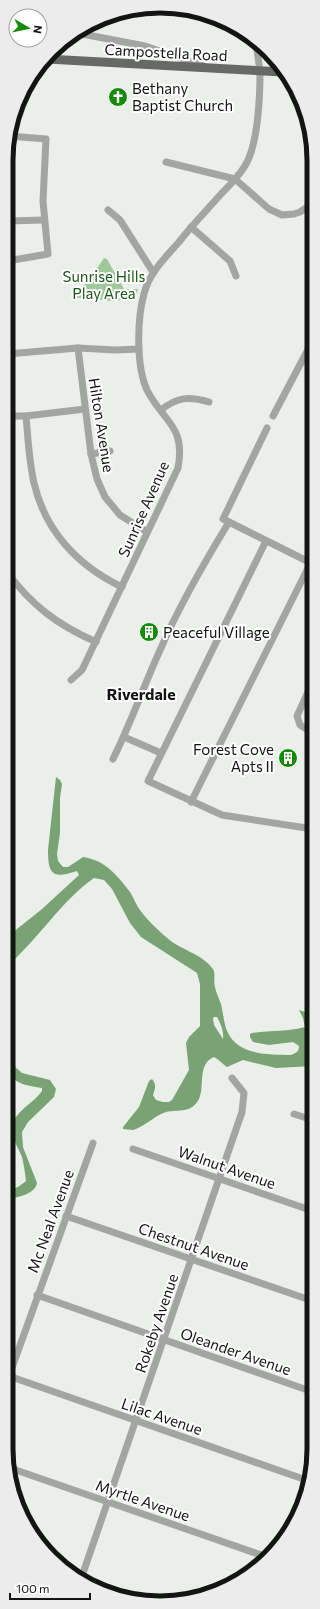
<svg xmlns="http://www.w3.org/2000/svg" width="320" height="1609" font-family="Commissioner,sans-serif">
<style>
.green{fill:#a1c89c}
.water{fill:#7aa375;fill-rule:evenodd}
.lines{fill:none;stroke-linecap:round;stroke-linejoin:round}
.minor{stroke:#a3a5a3;stroke-width:7}
.major{stroke:#666a65;stroke-width:9}
.labels{text-anchor:middle;dominant-baseline:central;stroke-width:4;stroke-linejoin:round;paint-order:stroke}
.street-label{font-size:15px;fill:#131513;stroke:#fff}
.poi-label{font-size:15px;fill:#131513;stroke:#fff;text-anchor:start}
.park-label{font-size:15px;fill:#1d5618;stroke:#fff}
.neighbourhood-label{font-size:16px;font-weight:bold;fill:#131513;stroke:#fff}
.rim{fill:none;stroke:#131513;stroke-width:5}
</style>
<rect width="100%" height="100%" fill="#eaefe9"/>
<polygon class="green" points="104,258 107,259 124,289 138,289 135,299 112,301 72,297 89,280"/>
<g class="water">
<path d="M56,777L60,780L62,784L60,798V833L57,854L58,861L63,867H68L83,857C105,860 117,875 130,892C134,898 136,905 140,910C147,920 157,929 166,937C180,950 201,953 213,969C216,974 213,981 215,987C216,993 219,998 221,1004C223,1013 224,1023 227,1031C238,1056 268,1054 291,1055C296,1053 299,1052 299,1046L293,1042L269,1045L253,1042L250,1037V1034L252,1033C270,1030 288,1032 305,1027L303,1018L299,1010L308,1013L313,1012V1066L276,1068L243,1060L227,1067C222,1064 220,1060 214,1057C197,1064 205,1086 199,1099C191,1114 179,1109 166,1112C154,1116 144,1127 133,1130C130,1130 126,1129 123,1129V1127L139,1107L149,1081L152,1079C157,1085 155,1089 153,1095L156,1100L163,1102H169L172,1100L189,1070L186,1043L189,1037L200,1026V984L197,973L141,937L130,923L112,889L104,880L94,878C61,901 37,941 6,967L7,937L42,909L79,875L77,871C53,879 48,875 48,850ZM214,1017H217C221,1024 224,1032 223,1039L214,1025L213,1018Z"/>
<path d="M6,1059L22,1073L50,1080L56,1089L54,1097L28,1122L22,1132L23,1147L37,1183C35,1195 16,1197 6,1200V1191L18,1187L26,1181C25,1173 24,1165 22,1157C17,1144 5,1129 16,1117C23,1107 35,1101 42,1091V1088C24,1085 20,1085 6,1073Z"/>
</g>
<g class="lines">
<g class="minor">
<polyline points="77,33 145,46 204,66"/>
<polyline points="166,162 235,179 269,209 282,215 294,214 300,212 309,206 314,199"/>
<polyline points="108,210 120,220 153,272"/>
<polyline points="7,221 44,220"/>
<polyline points="191,227 230,261 236,276"/>
<polyline points="7,261 48,254 43,201 46,139 9,136"/>
<polyline points="78,348 91,454 97,479 105,497 120,515 147,532"/>
<polyline points="7,354 78,348 115,350 139,349"/>
<path d="M161,410C177,397 189,396 209,402"/>
<polyline points="7,416 26,416 85,409"/>
<path d="M26,416C28,438 29,461 34,483C45,531 78,566 122,587"/>
<polyline points="273,416 314,338"/>
<polyline points="267,428 223,519 313,564"/>
<polyline points="91,454 110,451"/>
<polyline points="266,541 148,781 222,815 313,829"/>
<path d="M7,572C32,606 58,625 96,642"/>
<path d="M71,680L82,670L178,468C186,425 163,422 147,390C136,366 137,319 144,294C149,273 165,258 179,242C192,225 207,210 221,194C230,185 240,175 246,164C258,143 260,97 260,72C259,62 257,52 256,42"/>
<polyline points="313,733 300,725 297,716 313,681"/>
<polyline points="124,737 161,753"/>
<path d="M113,759C131,723 144,685 161,648C180,604 204,563 229,522"/>
<polyline points="191,802 313,558"/>
<polyline points="294,1114 313,1120"/>
<polyline points="133,1149 313,1211"/>
<polyline points="66,1216 313,1301"/>
<polyline points="37,1295 313,1392"/>
<polyline points="6,1375 309,1481"/>
<polyline points="9,1376 93,1143"/>
<polyline points="10,1468 267,1557"/>
<polyline points="81,1579 242,1112 244,1093 232,1078"/>
<polyline points="91,1586 98,1589"/>
</g>
<polyline class="major" points="47,59 283,72"/>
</g>
<defs>
<g id="church-disc" transform="scale(1)"><circle r="9.5" fill="#188a0a" stroke="#fff"/><path d="M-1.2-6h2.4v3.5h3.3v2.4h-3.3V6h-2.4V-.1h-3.3v-2.4h3.3Z" fill="#fff"/></g>
<g id="building-disc" transform="scale(1)"><circle r="9.5" fill="#188a0a" stroke="#fff"/><path d="M-4-6H4V6H1V3H-1V6H-4ZM-2.5-4.3h1.7v1.8h-1.7ZM.8-4.3h1.7v1.8H.8ZM-2.5-1h1.7V.8h-1.7ZM.8-1h1.7V.8H.8Z" fill="#fff"/></g>
</defs>
<g fill-rule="evenodd">
<use href="#church-disc" x="118" y="97"/>
<use href="#building-disc" x="149" y="632"/>
<use href="#building-disc" x="288" y="758"/>
</g>
<g class="labels">
<g class="street-label">
<text transform="translate(166 52) rotate(3)">Campostella Road</text>
<text transform="translate(102 425) rotate(81)">Hilton Avenue</text>
<text transform="translate(143 509) rotate(-66)">Sunrise Avenue</text>
<text transform="translate(227 1167) rotate(19)">Walnut Avenue</text>
<text transform="translate(50 1221) rotate(-70)">Mc Neal Avenue</text>
<text transform="translate(194 1246) rotate(19)">Chestnut Avenue</text>
<text transform="translate(156 1323) rotate(-71)">Rokeby Avenue</text>
<text transform="translate(236 1351) rotate(19)">Oleander Avenue</text>
<text transform="translate(162 1416) rotate(19)">Lilac Avenue</text>
<text transform="translate(143 1500) rotate(19)">Myrtle Avenue</text>
</g>
<g class="poi-label">
<text x="132" y="88">Bethany<tspan x="132" dy="17">Baptist Church</tspan></text>
<text x="163" y="632">Peaceful Village</text>
<text x="274" y="749" text-anchor="end">Forest Cove<tspan x="274" dy="17">Apts II</tspan></text>
</g>
<g class="park-label">
<text x="104" y="276">Sunrise Hills<tspan x="104" dy="17">Play Area</tspan></text>
</g>
<g class="neighbourhood-label">
<text x="141" y="693">Riverdale</text>
</g>
</g>
<path d="M0 0H320V1609H0ZM160 13H160A147 147 0 0 1 307 160V1449A147 147 0 0 1 160 1596H160A147 147 0 0 1 13 1449V160A147 147 0 0 1 160 13Z" fill="#ececec" fill-rule="evenodd"/>
<path class="rim" d="M160 13H160A147 147 0 0 1 307 160V1449A147 147 0 0 1 160 1596H160A147 147 0 0 1 13 1449V160A147 147 0 0 1 160 13Z"/>
<g transform="translate(28 28) rotate(99)"><circle r="19" fill="#ffffff" stroke="#a1a1a1"/>
<path d="M0-3L7 15L0 10L-7 15Z" fill="#188a0a"/>
<text y="-6" font-size="11" font-weight="bold" text-anchor="middle" fill="#131513">N</text>
</g>
<path d="M10 1593v6h80v-6" fill="none" stroke="#131513" stroke-width="2"/>
<text x="16" y="1593" font-size="12" fill="#131513" stroke="#ffffff" stroke-width="3" paint-order="stroke">100 m</text>
</svg>
